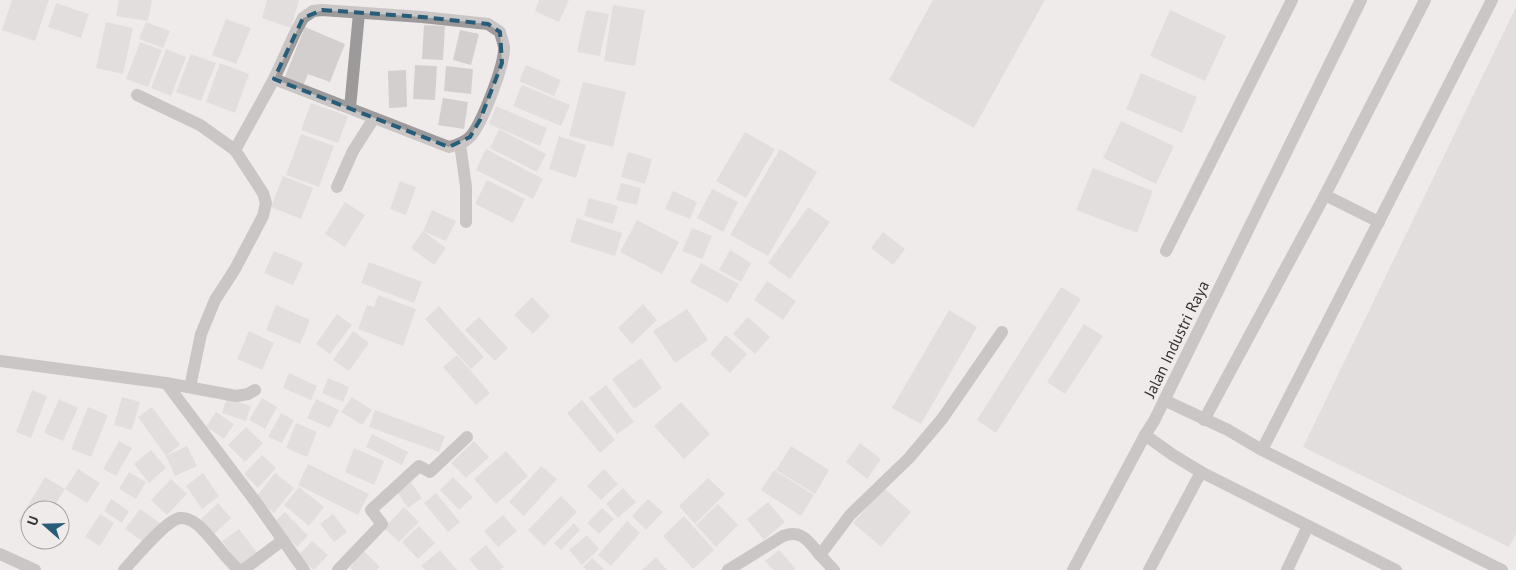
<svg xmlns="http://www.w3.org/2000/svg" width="1516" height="570" font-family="'PT Sans',sans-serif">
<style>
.building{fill:#d3cfce}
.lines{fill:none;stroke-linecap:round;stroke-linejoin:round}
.service{stroke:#9c9a9a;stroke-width:12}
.minor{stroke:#9c9a9a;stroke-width:12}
.tertiary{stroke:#9c9a9a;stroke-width:12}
.marked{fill:none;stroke:#275d78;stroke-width:4;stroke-dasharray:10 6;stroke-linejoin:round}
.labels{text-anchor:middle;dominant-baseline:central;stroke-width:4;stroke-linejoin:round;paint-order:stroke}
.street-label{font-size:16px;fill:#373535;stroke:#f0ebeb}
</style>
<rect width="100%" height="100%" fill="#f0ebeb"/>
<g class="building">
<polygon points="12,0 49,0 35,41 2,30"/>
<polygon points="119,0 152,0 148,21 116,16"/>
<polygon points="267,0 299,0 291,28 262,18"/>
<polygon points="539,0 569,0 559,22 535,11"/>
<polygon points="933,0 1045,0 974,128 889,80"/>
<polygon points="56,3 89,14 81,38 48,27"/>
<polygon points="613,5 645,10 635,66 604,61"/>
<polygon points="1516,7 1516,534 1509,547 1303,447"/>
<polygon points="586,10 609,14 600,56 577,52"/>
<polygon points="1170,10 1226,36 1205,81 1150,56"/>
<polygon points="226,19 251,28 236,64 212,55"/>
<polygon points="106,22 133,28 123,74 96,68"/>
<polygon points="146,22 170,31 163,48 139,39"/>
<polygon points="424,25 445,26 443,60 422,59"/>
<polygon points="305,27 345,44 330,82 308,74 303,86 284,79"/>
<polygon points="460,30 479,34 471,65 453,60"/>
<polygon points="140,42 162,50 148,87 126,79"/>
<polygon points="166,49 186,57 171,96 151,88"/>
<polygon points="191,54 216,63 201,101 176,92"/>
<polygon points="220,63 249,74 235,113 206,102"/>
<polygon points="415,65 437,66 435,100 413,99"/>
<polygon points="526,65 561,80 554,96 519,81"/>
<polygon points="446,66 473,69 471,94 444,91"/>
<polygon points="406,70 407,107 389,108 388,71"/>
<polygon points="1141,73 1197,97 1182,133 1126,109"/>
<polygon points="583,82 626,92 613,147 569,136"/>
<polygon points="522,85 570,105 561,126 513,106"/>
<polygon points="443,98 468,102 464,129 438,125"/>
<polygon points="311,103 348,116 338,143 301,130"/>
<polygon points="496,106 547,128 540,146 489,124"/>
<polygon points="1121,121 1174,146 1156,184 1103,158"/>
<polygon points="499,129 546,154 537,172 490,148"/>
<polygon points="745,132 775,149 746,198 716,181"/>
<polygon points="301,134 334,146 319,187 286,175"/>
<polygon points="559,136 586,145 576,178 549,169"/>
<polygon points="486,149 543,179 533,199 476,170"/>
<polygon points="780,149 817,172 768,256 730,235"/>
<polygon points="628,152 652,159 645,184 621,177"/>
<polygon points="1093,168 1153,191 1137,233 1076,210"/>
<polygon points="283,176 313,188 301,219 271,207"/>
<polygon points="487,180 525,199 513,223 475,204"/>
<polygon points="400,181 416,187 406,215 390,209"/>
<polygon points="621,183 641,188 637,205 616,200"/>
<polygon points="712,189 738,202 723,232 697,218"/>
<polygon points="673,191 697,202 690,219 665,209"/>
<polygon points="589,198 618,206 613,224 584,216"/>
<polygon points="345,202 365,215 345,247 325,234"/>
<polygon points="808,207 830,222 790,279 768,263"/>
<polygon points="432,210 456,221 446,241 423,231"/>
<polygon points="577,218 622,233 615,256 570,242"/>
<polygon points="637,220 679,242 662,274 620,252"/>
<polygon points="692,228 712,236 702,259 682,251"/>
<polygon points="423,231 446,248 434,265 411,248"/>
<polygon points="883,232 905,249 893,265 871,248"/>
<polygon points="730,250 751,263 741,282 719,270"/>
<polygon points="274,251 303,263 293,285 264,273"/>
<polygon points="369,262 422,282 414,303 361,283"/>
<polygon points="701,263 739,284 728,303 690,282"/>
<polygon points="767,281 796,301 783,320 754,300"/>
<polygon points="1061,287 1081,299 996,433 977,420"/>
<polygon points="378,295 416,309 403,346 358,329 367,305 374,307"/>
<polygon points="532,297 550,316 533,334 514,315"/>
<polygon points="643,304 657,320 632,344 618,328"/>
<polygon points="276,305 310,320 300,344 266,330"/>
<polygon points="439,306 484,357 471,369 425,319"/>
<polygon points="687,309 708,340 675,363 653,331"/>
<polygon points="949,310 977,327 921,424 892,408"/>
<polygon points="337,314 352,325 330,354 316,344"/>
<polygon points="479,317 508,348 495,361 465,330"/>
<polygon points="748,317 770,337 755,354 733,334"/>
<polygon points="1084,324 1103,336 1065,394 1047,382"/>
<polygon points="249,331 274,343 262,370 237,359"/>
<polygon points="353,331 369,343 349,371 333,360"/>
<polygon points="726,335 747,354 730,373 710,354"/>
<polygon points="457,355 490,393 476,405 443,367"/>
<polygon points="641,358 662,388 634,409 612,379"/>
<polygon points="289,373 317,386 311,400 283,388"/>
<polygon points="328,378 349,387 343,402 322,393"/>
<polygon points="606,385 634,422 617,434 589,398"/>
<polygon points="32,390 47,396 31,438 16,432"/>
<polygon points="122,397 140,402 132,430 114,425"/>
<polygon points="352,397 372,410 362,425 341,412"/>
<polygon points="227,398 251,406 246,421 222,413"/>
<polygon points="262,398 277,407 265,429 249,420"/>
<polygon points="59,399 78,408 63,441 44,433"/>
<polygon points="316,399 339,410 330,428 307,418"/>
<polygon points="582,400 615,440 600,453 567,413"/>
<polygon points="681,402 710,434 684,459 654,426"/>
<polygon points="88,407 108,415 91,457 71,449"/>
<polygon points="152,407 180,445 166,456 138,417"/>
<polygon points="375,410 445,436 439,452 369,427"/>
<polygon points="216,412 234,424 224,439 206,427"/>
<polygon points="281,413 294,420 282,443 268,437"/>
<polygon points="296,423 317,432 307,457 286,448"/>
<polygon points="246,427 263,443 245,462 228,445"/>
<polygon points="372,434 408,452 402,465 366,447"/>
<polygon points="119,441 132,448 116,476 103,469"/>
<polygon points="474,441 489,457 466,478 451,463"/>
<polygon points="860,443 881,459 867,479 846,462"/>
<polygon points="187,446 197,466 175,476 166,456"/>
<polygon points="791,446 829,470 815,494 776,470"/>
<polygon points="354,448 384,461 374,485 345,472"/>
<polygon points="151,450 166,468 149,483 134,464"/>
<polygon points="506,451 528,476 496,504 474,479"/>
<polygon points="262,455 276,468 258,488 244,474"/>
<polygon points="308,464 369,494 358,515 298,485"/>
<polygon points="541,466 557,479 524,516 509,502"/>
<polygon points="78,469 100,483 87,503 65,489"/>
<polygon points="604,469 618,484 601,500 587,486"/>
<polygon points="774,470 814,495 801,516 761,490"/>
<polygon points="129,472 146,482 136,499 119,489"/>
<polygon points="203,473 219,496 202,509 186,486"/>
<polygon points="275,473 294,488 274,513 255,498"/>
<polygon points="45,477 65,489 52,510 30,510 30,529 18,522"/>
<polygon points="453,477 473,497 459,510 440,490"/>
<polygon points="708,478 725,494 695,524 679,506"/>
<polygon points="171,479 187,494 167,515 151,500"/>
<polygon points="410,481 422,498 408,508 396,491"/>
<polygon points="299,487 324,507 309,526 284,505"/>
<polygon points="623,488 636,502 618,518 606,504"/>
<polygon points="884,488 911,512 881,547 853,523"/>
<polygon points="436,493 460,522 448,532 424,503"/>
<polygon points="561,496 577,512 544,546 528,530"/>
<polygon points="111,499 129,511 122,523 104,511"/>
<polygon points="648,499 663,512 646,530 632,516"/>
<polygon points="768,502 785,522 764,540 747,519"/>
<polygon points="218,503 231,518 214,534 201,519"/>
<polygon points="718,504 738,525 716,547 696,525"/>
<polygon points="404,507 419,522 399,542 384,528"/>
<polygon points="602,508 614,519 599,534 587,523"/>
<polygon points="140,509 160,523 145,543 125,529"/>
<polygon points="285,512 308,536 297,547 274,522"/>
<polygon points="100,514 114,523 100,546 85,537"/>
<polygon points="333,514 347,532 334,542 320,524"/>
<polygon points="503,515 517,531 498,547 484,531"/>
<polygon points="684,516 714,550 693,569 663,536"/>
<polygon points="627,521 640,533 611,566 598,555"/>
<polygon points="574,523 580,530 561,550 554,543"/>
<polygon points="419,526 435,543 418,559 402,542"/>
<polygon points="239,529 258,554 241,566 222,541"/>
<polygon points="587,535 599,549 582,565 569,550"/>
<polygon points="312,541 328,555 314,570 298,556"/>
<polygon points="486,545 504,567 500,570 478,570 469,559"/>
<polygon points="363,550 380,567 377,570 352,570 350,568"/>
<polygon points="440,550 457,570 425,570 421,566"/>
<polygon points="779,550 796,569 794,570 773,570 765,561"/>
<polygon points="656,557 667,570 642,570"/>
<polygon points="592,558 604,569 603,570 586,570 583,567"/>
</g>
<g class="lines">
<g class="service">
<polyline points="1325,195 1379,222"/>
<polyline points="1166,251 1292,0"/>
<polyline points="1164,400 1228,430 1262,450 1502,570"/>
<polyline points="1204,420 1325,195 1425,0"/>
<polyline points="1262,450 1492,0"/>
<polyline points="1287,570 1308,526"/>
</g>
<g class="minor">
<polyline points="137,95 200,125 235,150 263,193 266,203 263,216 235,269 215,300 201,334 190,387"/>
<polyline points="350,108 359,13"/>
<polyline points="460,144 466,187 466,222"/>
<path d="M235,150L274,79L295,33L303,18L313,11L322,10L422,17L488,24L500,32C501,36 503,42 504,47C505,64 482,124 470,137C464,143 457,145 449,147L274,79"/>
<polyline points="337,187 353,151 374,118"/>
<polyline points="166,383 236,396 248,394 255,390"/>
<polyline points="0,554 35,570"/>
<path d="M124,570C135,558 166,520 180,518C188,517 198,524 203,530C216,543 225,558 239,570"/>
<polyline points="243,570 283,540"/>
<polyline points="338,570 382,524 371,510 419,466 430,472 467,437"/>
<path d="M728,570L783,536C802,529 809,542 820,555"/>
<polyline points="834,570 820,555 850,515 909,458 942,419 1002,332"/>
<polyline points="1073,570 1145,435"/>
<polyline points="1149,570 1201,472"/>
</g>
<g class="tertiary">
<polyline points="1361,0 1154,421 1145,435 1173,455 1201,472 1396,570"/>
<polyline points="0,361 166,383 258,505 304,570"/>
</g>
</g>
<path d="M0 0H1516V570H0ZM322,10L422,17L488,24L500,32L502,63L480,120L470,137L449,147L274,79L303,18Z" fill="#f0ebeb" fill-opacity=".55" fill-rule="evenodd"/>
<path class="marked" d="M322,10L422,17L488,24L500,32L502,63L480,120L470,137L449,147L274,79L303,18Z"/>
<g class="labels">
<g class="street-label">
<text transform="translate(1176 339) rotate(-64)">Jalan Industri Raya</text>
</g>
</g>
<g transform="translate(45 525) rotate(290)"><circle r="24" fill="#f0ebeb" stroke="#a6a2a2"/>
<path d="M0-4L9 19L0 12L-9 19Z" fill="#275d78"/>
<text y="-8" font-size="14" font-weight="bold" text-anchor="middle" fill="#373535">U</text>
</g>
</svg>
